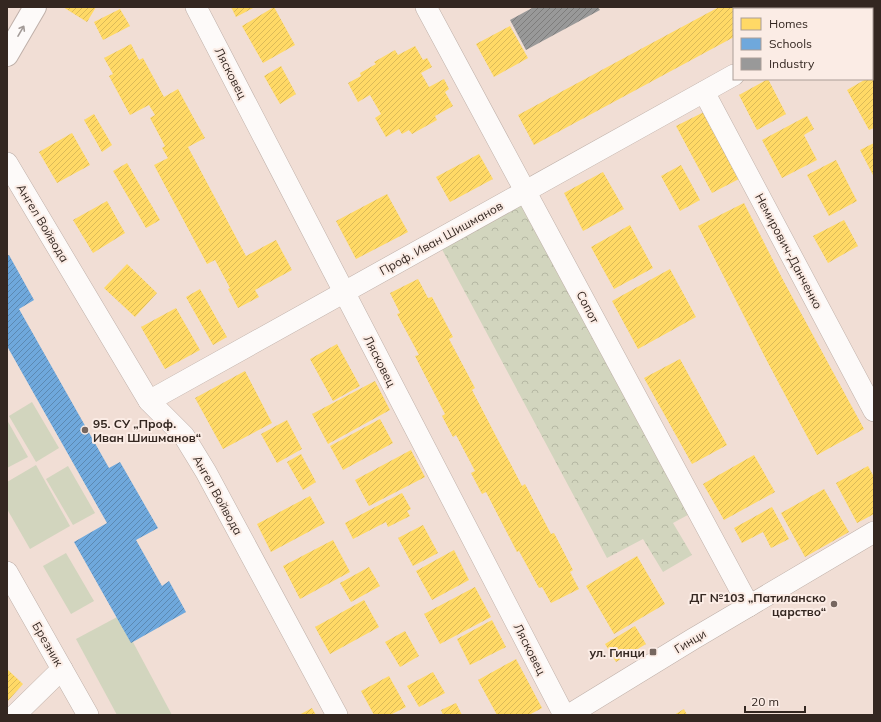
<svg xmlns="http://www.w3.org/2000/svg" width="881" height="722" font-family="Mulish,sans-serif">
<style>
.park{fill:url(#park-crowns)}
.pitch{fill:#d2d5be}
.homes{fill:url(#homes-hatch)}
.schools{fill:url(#schools-hatch)}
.industry{fill:url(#industry-hatch)}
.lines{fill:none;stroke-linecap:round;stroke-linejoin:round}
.street-casing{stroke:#bfb0a9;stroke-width:22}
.secondary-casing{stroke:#bfb0a9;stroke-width:24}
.street{stroke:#fdfaf9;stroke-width:21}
.secondary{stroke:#fdfaf9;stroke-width:22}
.oneway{stroke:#a39b98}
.poi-dot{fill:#766760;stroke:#fbece5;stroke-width:1.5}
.labels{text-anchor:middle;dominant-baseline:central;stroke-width:4;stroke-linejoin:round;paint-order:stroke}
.street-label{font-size:12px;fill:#342721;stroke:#fbece5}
.poi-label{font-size:12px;font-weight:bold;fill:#342721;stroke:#fbece5;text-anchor:end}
</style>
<defs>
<pattern id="park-crowns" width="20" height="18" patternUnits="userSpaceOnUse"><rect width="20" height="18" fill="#d2d5be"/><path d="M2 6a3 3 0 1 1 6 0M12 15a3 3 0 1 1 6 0" fill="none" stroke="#b5b7a3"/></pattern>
<pattern id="homes-hatch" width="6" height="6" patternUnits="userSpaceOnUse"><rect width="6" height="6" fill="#ffd966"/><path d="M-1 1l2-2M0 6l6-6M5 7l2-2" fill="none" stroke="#dbba58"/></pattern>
<pattern id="schools-hatch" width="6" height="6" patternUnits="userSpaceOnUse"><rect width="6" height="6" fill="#6fa8dc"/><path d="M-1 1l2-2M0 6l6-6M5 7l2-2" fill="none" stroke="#5c89b2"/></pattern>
<pattern id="industry-hatch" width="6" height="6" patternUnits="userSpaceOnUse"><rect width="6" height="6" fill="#999"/><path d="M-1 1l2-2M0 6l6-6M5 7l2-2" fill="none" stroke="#7e7d7c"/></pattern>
</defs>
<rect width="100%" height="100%" fill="#f1ded5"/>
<polygon class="park" points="526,191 697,510 673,523 692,555 663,572 643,539 607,558 437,240"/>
<g class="pitch">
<polygon points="32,402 59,448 36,462 9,416"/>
<polygon points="7,420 28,457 7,468"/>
<polygon points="36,465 70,526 30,549 7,509 7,482"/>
<polygon points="68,466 95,513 73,525 46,479"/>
<polygon points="66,553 94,601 71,614 43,566"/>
<polygon points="119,616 172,715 117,715 76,639"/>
</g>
<g class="homes">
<polygon points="63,7 96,7 87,22"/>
<polygon points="231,7 255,7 236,17"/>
<polygon points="274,7 295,45 263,63 242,26"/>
<polygon points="719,7 763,7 764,9 734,9 734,37 534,145 518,115"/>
<polygon points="120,9 130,26 103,40 94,22"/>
<polygon points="510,26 528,58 494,77 476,44"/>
<polygon points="131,44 139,60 143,58 164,97 178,89 192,115 205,138 188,147 246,256 276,240 292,270 255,290 259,297 238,308 228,289 230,288 215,260 207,264 154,165 168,158 162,148 165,146 150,118 155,115 149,105 130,115 109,76 113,74 104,58"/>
<polygon points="415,46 423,60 427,58 432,67 421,73 429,87 444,79 449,89 445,92 453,106 435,116 437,120 412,134 409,130 402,134 399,129 386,137 375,118 381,114 370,95 358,102 348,83 361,76 360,73 376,64 374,62 395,50 398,55"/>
<polygon points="281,66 296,94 280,104 264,76"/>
<polygon points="874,75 874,128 869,130 847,90 866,79 872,79 872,76"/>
<polygon points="768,79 786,114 757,130 739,95"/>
<polygon points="704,112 739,179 712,193 676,126"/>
<polygon points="94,114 112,145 102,152 84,120"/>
<polygon points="807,116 814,129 804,135 817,160 782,178 762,140"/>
<polygon points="72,133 90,165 57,183 39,152"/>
<polygon points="874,143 874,177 860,150"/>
<polygon points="479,154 493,179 450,202 436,177"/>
<polygon points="836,160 857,201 829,216 807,175"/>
<polygon points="127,163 160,220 146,228 113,171"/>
<polygon points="681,165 700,200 680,211 661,176"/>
<polygon points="603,172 624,209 583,231 564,193"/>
<polygon points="387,194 408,232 356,259 336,221"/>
<polygon points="107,201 125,233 93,253 73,220"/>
<polygon points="744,203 783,280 864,429 817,455 767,361 698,226"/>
<polygon points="844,220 858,246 828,263 813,236"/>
<polygon points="630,225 653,268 614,289 591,247"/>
<polygon points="127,264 157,293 135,317 104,288"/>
<polygon points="670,269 696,317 638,349 612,301"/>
<polygon points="418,279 428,298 432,297 453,337 449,339 475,388 472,390 522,486 525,484 551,534 554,533 573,570 570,572 579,589 551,603 542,587 539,588 519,551 517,552 486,492 482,494 471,473 475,471 456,435 453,437 442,416 445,414 415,356 419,355 397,314 400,313 390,293"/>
<polygon points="200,289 227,337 213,345 186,297"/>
<polygon points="176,308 200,350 165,369 141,327"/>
<polygon points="337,344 360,386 333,401 310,359"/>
<polygon points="680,359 727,445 692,464 644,378"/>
<polygon points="245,371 272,423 223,449 195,398"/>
<polygon points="375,381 390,410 328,444 312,414"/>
<polygon points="380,419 393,443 343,470 330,446"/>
<polygon points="287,420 302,449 277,463 261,434"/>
<polygon points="411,450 425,477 369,506 355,480"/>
<polygon points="301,454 316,482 303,490 287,462"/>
<polygon points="754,455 775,492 724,520 703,484"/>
<polygon points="868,466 874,477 874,514 857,523 836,483"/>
<polygon points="824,489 849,532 805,557 781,513"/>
<polygon points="402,493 411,509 407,511 410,516 388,527 386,522 353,539 345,523"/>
<polygon points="310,496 325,523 271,552 257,524"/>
<polygon points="772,507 789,539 771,548 763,532 742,543 734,528"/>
<polygon points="423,525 438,553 413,566 398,538"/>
<polygon points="333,540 350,572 300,599 283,566"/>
<polygon points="454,550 469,580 432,600 416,571"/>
<polygon points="637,556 665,604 614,634 586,586"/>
<polygon points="369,567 380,586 351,602 340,583"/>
<polygon points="475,587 491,617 440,644 424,614"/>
<polygon points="364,600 379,627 330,654 315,627"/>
<polygon points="492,620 506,647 470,665 457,639"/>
<polygon points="635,626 646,644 616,662 605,644"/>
<polygon points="405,631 419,656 400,667 385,642"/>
<polygon points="516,659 542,708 529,715 497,715 478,680"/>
<polygon points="7,669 23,684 7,702"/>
<polygon points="433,672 445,693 419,707 407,686"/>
<polygon points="389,676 406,707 390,715 374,715 361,691"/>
<polygon points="456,703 462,715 443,715 441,710"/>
<polygon points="312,708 316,715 299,715"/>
<polygon points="684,709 687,715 674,715"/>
</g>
<polygon class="schools" points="9,255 34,300 19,309 109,468 120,462 158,528 136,540 162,586 169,581 186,612 131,643 74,542 107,523 7,346 7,256"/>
<polygon class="industry" points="534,7 598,7 600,10 526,50 510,20"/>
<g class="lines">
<g class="street-casing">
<g id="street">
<polyline points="196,7 564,715"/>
<polyline points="426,7 749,606"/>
<polyline points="852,9 856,7"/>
<polyline points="704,92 874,411"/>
<polyline points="7,163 149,401 184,436 206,472 337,715"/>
<polyline points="149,401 734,75"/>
<polyline points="7,572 88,715"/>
<polyline points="15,715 62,669"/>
<polyline points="569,715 693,639 749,606 874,532"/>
</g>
</g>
<g class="secondary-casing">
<polyline id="secondary" points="7,55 35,7"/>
</g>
<use href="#street" class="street"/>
<use href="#secondary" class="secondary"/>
</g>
<defs><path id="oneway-shaft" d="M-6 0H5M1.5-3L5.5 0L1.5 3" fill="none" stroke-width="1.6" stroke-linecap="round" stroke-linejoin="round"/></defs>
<use class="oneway" href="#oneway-shaft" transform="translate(21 31) rotate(-60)"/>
<g class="poi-dot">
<circle cx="85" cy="430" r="4"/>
<circle cx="834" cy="604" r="4"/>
<rect x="649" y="648" width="8" height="8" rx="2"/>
</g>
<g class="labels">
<g class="street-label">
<text transform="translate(231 73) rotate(63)">Лясковец</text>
<text transform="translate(43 223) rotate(59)">Ангел Войвода</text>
<text transform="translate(441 238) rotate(-29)">Проф. Иван Шишманов</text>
<text transform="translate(789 251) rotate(62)">Немирович-Данченко</text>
<text transform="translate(588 307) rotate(62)">Сопот</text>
<text transform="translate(380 361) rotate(63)">Лясковец</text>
<text transform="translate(218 495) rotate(61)">Ангел Войвода</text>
<text transform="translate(690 641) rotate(-31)">Гинци</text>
<text transform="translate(48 644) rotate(60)">Брезник</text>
<text transform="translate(530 649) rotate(63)">Лясковец</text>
</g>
<g class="poi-label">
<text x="93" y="423" text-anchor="start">95. СУ „Проф.<tspan x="93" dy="14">Иван Шишманов“</tspan></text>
<text x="826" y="597">ДГ №103 „Патиланско<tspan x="826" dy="14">царство“</tspan></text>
<text x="645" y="652">ул. Гинци</text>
</g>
</g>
<rect width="881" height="722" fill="none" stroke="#342721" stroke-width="16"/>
<rect x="733" y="8" width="140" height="72" fill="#fbece5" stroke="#ab9d97"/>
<rect x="741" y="18" width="20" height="12" fill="#ffd966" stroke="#ab9d97"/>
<text x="769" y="28" font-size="12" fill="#342721">Homes</text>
<rect x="741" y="38" width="20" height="12" fill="#6fa8dc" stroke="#ab9d97"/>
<text x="769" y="48" font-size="12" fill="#342721">Schools</text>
<rect x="741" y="58" width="20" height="12" fill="#999999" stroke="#ab9d97"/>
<text x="769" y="68" font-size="12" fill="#342721">Industry</text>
<path d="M745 706v6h60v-6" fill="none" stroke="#342721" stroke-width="2"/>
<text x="751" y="706" font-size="12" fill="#342721" stroke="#fbece5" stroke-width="3" paint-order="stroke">20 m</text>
</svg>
